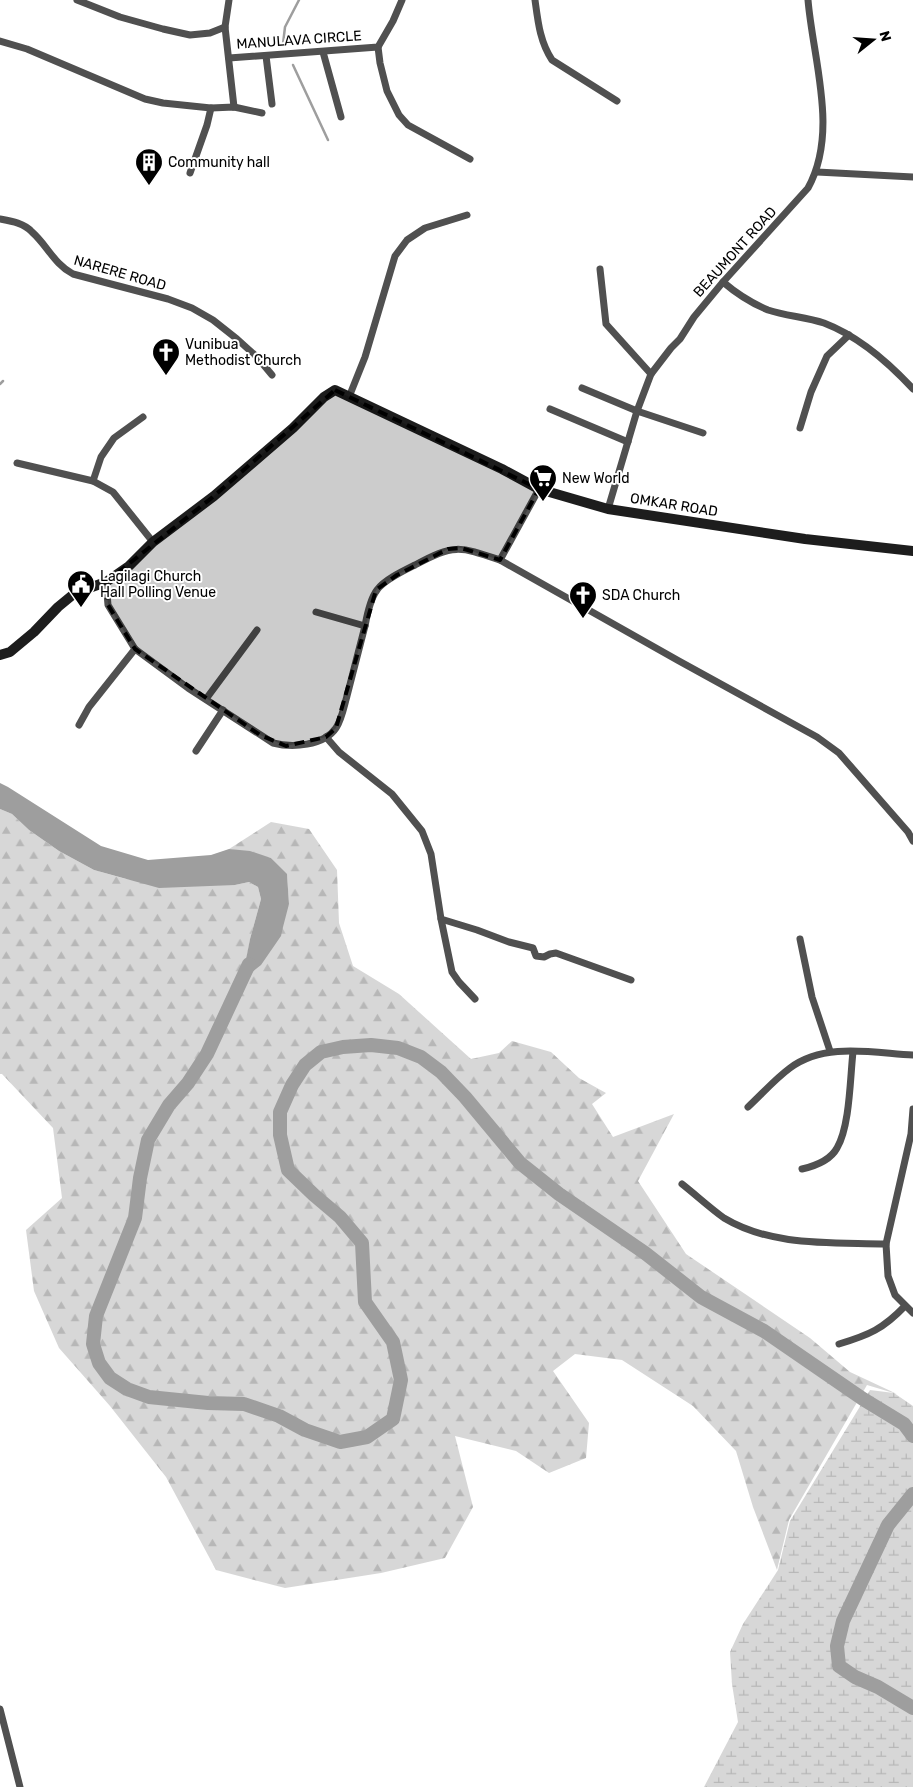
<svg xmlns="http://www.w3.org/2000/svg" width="913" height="1787" font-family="Rubik,sans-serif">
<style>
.forest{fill:url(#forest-firs)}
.wetland{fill:url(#wetland-marsh)}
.water{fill:#9e9e9e}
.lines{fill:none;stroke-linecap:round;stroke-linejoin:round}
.stream{stroke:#9e9e9e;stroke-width:2.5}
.river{stroke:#9e9e9e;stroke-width:14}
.street{stroke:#505050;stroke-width:7}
.secondary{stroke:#1d1d1d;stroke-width:10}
.marked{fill:#000;fill-opacity:0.2;stroke:#000;stroke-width:4;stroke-dasharray:10 6;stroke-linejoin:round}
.labels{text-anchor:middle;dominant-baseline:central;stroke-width:4;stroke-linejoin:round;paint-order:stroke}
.street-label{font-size:14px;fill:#000;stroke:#fff}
.poi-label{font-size:14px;fill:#000;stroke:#fff;text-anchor:start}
</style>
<defs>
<pattern id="forest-firs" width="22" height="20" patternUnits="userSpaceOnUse" patternTransform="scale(1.25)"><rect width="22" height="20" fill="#d7d7d7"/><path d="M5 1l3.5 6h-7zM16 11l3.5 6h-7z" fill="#b7b7b7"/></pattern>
<pattern id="wetland-marsh" width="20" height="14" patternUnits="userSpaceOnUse" patternTransform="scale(1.25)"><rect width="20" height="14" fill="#d7d7d7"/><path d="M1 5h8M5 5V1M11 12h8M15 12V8" fill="none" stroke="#b7b7b7"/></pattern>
</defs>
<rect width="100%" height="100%" fill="#fff"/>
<polygon class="forest" points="0,809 12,814 29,830 59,851 94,870 126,879 199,885 235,885 249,882 258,887 261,899 250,939 243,980 289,904 287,875 271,858 229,849 271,822 309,829 337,870 339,923 353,966 399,994 471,1059 499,1053 512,1041 551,1052 579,1078 606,1093 592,1104 613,1137 674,1114 638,1181 686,1254 810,1338 850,1372 897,1394 867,1385 789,1520 777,1570 753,1507 736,1451 693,1406 622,1360 575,1354 553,1371 589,1423 586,1458 549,1473 516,1451 455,1436 473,1507 445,1558 381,1573 285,1588 216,1570 166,1477 110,1406 59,1348 34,1291 26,1230 62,1198 53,1128 2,1074 0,1074"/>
<polygon class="wetland" points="870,1390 894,1393 913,1406 913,1787 704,1787 738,1722 732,1684 730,1652 743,1624 778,1570 790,1521"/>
<polygon class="water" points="0,783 8,787 101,846 148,860 211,855 229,849 250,851 271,858 287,874 289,904 283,927 281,936 261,965 242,980 250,939 261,899 258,887 249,882 235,885 159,888 94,870 59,851 29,830 12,814 0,809"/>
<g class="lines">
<g class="stream">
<polyline points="283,44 285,27 299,0"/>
<polyline points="293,65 328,140"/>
<polyline points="0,384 3,381"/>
</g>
<g class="river">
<polyline points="249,964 207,1054 188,1083 169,1105 148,1140 140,1178 135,1218 96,1316 93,1344 99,1363 110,1378 127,1389 149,1397 208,1403 244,1404 279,1416 305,1430 340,1442 367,1437 393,1419 401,1380 393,1342 365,1302 362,1243 340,1217 314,1195 288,1170 280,1135 280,1112 292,1085 305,1065 321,1052 343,1047 371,1045 398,1048 421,1057 441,1072 465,1097 520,1163 559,1194 645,1253 701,1297 764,1331 863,1399 904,1424 913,1436"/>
<polyline points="913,1494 888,1525 843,1621 837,1646 839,1666 855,1677 878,1687 913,1708"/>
</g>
<g class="street">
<polyline points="77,0 120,17 163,29 190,35 210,33 225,27"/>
<polyline points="229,0 225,27 234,107"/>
<path d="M535,0C538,22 540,42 552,60L617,101"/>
<polyline points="0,41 27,49 145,99 163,103 211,108 234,107 262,113"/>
<polyline points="378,47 380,63 387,91 399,115 408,125 470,159"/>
<polyline points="323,52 341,117"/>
<polyline points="266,56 272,104"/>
<polyline points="229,58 378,47 393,21 402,0"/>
<polyline points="817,172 913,177"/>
<polyline points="190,173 207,125 211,108"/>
<path d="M0,219C11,221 24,223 32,232C47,245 54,264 73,274L168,299L192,308L213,320L237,339L257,357L272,375"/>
<polyline points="600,269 606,324 651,374"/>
<path d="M723,282C737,294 751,303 768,310C786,316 806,317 824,323C858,336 889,363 913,389"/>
<polyline points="582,388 637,411 703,433"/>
<polyline points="349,397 365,357 395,256 407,240 425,228 467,215"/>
<polyline points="550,409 628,442"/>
<polyline points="800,428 811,392 827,356 849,335"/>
<polyline points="17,463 93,481 113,492 153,542"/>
<polyline points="93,481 101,457 114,438 143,417"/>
<path d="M608,509L637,411L651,374L671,348L680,339L694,317L723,282L808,188C839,132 813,60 808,0"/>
<polyline points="500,560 539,489"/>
<path d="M106,582L108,605L135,649L188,688L273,743C292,748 324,746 336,728C342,719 344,706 347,696C353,672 359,649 365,626C367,615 370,599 377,590C384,580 403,571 415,565C454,544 459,546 500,560L679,661L817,737L839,753L908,832L913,841"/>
<polyline points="316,612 365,626"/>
<polyline points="206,699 257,630"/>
<polyline points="79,725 89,707 135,649"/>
<polyline points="326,737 339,752 392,794 422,831 431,854 441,919 477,930 509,942 533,948 536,956 544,957 550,954 556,953 631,980"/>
<polyline points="196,751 223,710"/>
<polyline points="441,919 452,972 459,982 475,999"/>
<polyline points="800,939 812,997 830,1051"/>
<path d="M748,1107C762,1094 775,1079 790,1068C825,1042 873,1053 913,1055"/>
<polyline points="913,1109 911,1134 886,1244 888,1276 895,1295 913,1313"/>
<path d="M802,1169C815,1166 830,1161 837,1148C850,1126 850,1078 853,1052"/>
<path d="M682,1184C696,1195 710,1208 724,1218C772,1247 832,1242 886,1244"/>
<path d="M839,1344C869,1335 883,1329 905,1306"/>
<polyline points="0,1709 20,1787"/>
</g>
<polyline class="secondary" points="0,655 10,652 34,632 58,607 75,593 106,582 129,566 153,542 214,496 293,428 324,397 335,390 502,469 539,489 608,509 805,539 913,551"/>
</g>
<path class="marked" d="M335,390L539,489L500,560L461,548L448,549L397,575L376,590L336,728L326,737L286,746L260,735L135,649L108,605L106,582L214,496Z"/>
<defs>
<g id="building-pin" transform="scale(1.4375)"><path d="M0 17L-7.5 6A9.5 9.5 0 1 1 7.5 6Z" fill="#000" stroke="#fff"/><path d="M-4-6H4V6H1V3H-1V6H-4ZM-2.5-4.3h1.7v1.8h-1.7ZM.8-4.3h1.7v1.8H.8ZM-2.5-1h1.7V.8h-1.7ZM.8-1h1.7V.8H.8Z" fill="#fff"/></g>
<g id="church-pin" transform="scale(1.4375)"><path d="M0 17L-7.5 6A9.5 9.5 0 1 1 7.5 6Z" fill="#000" stroke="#fff"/><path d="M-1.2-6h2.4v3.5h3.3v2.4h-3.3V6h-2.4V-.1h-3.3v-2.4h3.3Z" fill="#fff"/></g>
<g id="supermarket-pin" transform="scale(1.4375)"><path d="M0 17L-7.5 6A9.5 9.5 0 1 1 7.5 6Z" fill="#000" stroke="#fff"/><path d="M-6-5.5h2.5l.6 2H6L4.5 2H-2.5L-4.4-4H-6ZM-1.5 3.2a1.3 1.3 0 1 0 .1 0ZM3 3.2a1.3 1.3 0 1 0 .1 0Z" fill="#fff"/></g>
<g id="civic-pin" transform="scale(1.4375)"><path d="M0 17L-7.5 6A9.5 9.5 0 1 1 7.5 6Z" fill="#000" stroke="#fff"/><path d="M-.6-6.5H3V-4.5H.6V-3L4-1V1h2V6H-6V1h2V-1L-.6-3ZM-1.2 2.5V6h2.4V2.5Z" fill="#fff"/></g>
</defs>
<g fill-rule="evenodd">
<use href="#building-pin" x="149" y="162"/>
<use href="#church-pin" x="166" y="352"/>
<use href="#supermarket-pin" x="543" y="478"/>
<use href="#civic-pin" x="81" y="584"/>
<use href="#church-pin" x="583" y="595"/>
</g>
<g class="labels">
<g class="street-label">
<text transform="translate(299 40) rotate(-4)">MANULAVA CIRCLE</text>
<text transform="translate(735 252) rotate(-48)">BEAUMONT ROAD</text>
<text transform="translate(120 273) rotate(16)">NARERE ROAD</text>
<text transform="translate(674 505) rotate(9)">OMKAR ROAD</text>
</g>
<g class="poi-label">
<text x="168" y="162">Community hall</text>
<text x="185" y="344">Vunibua<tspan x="185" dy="16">Methodist Church</tspan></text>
<text x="562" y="478">New World</text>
<text x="100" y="576">Lagilagi Church<tspan x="100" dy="16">Hall Polling Venue</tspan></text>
<text x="602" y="595">SDA Church</text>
</g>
</g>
<g transform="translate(873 40) rotate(73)" stroke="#ffffff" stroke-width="4" paint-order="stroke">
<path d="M0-4L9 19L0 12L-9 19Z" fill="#000000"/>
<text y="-8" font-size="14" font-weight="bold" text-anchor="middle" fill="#000000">N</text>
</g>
</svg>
